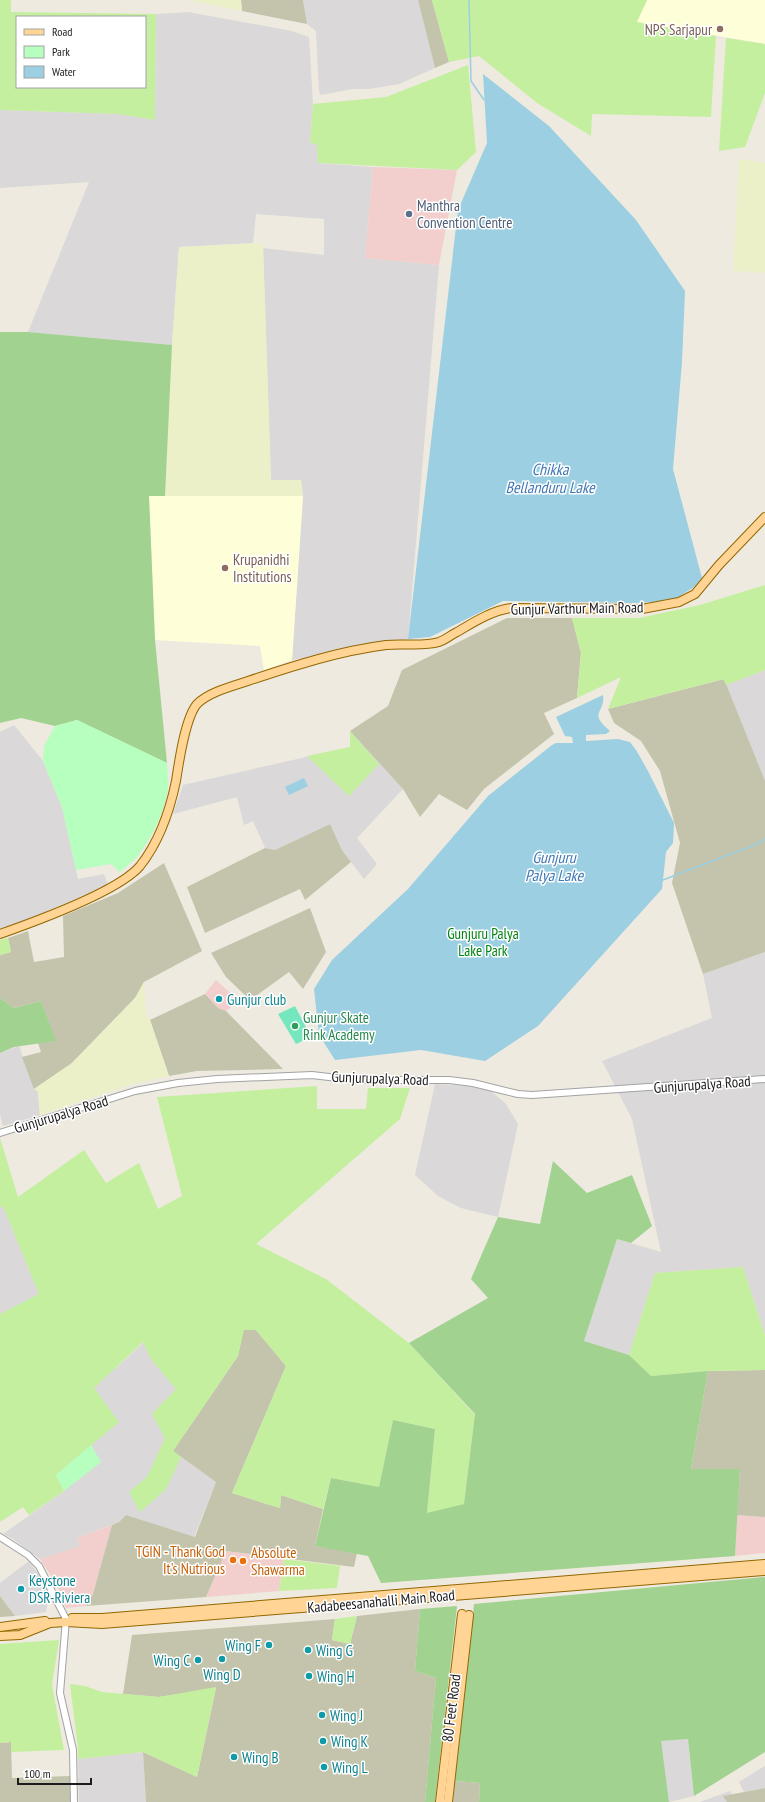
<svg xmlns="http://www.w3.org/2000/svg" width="765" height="1802" font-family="'PT Sans Narrow',sans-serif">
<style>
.residential{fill:#dad8d8}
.commercial{fill:#f2cfcc}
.education{fill:#feffd8}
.construction{fill:#c3c4ab}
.farmland{fill:#ecf0c8}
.grass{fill:#c4ef9f;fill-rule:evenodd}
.forest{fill:#a1d290}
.park{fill:#b6ffbf}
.pitch{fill:#75e7be}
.water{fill:#9bcfe1}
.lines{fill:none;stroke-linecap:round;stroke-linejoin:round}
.stream{stroke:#9bcfe1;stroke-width:1.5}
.minor-casing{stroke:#a3a3a3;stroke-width:8}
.major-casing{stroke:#936700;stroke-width:10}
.minor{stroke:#fff;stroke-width:6}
.major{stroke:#ffd494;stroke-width:8}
.education-dot{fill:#8d6e63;stroke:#fff;stroke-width:1.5}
.service-dot{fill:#5c6f8a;stroke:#fff;stroke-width:1.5}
.culture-dot{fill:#0f9aa8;stroke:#fff;stroke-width:1.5}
.leisure-dot{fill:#2e9e5b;stroke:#fff;stroke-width:1.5}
.food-dot{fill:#e8710a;stroke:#fff;stroke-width:1.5}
.labels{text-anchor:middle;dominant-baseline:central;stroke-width:3;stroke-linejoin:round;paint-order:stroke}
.education-label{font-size:15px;fill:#785e54;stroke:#fff;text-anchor:end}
.service-label{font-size:15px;fill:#4e5e75;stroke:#fff;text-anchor:start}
.street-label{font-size:15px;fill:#1c1c1c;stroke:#fff}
.park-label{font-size:15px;fill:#008310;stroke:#fff}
.culture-label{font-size:15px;fill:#0d838f;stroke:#fff;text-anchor:start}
.leisure-label{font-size:15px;fill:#27864d;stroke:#fff;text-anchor:start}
.food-label{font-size:15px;fill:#c56008;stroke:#fff;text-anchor:end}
.water-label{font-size:16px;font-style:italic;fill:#3f76b4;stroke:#fff}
</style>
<rect width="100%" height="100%" fill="#eeeae0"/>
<g class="residential">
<polygon points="303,0 418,0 435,68 399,84 369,89 352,89 321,95 319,92 316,31 307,24"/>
<polygon points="188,12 292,31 309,37 313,104 310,143 317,144 318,163 373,167 365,258 439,265 408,639 292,660 303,496 301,480 271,480 263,248 324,255 324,219 256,214 253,243 179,247 172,345 28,332 89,182 0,188 0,110 119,114 155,120 156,14"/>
<polygon points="765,670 765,782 726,685"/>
<polygon points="14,725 43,761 62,807 78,879 104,874 108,885 24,921 0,929 0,732"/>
<polygon points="350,731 403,789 357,838 377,864 364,879 342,850 330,824 275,850 265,848 253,821 244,825 237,797 173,814 183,785 350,747"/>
<polygon points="765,952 765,1336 743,1267 655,1273 629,1355 584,1341 617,1239 661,1252 632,1119 602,1061 712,1018 703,974"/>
<polygon points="19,1046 34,1088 38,1092 40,1115 3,1126 0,1115 0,1053"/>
<polygon points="435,1084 469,1086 491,1091 506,1104 518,1124 498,1217 461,1208 438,1196 415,1175"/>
<polygon points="3,1206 39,1294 0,1314 0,1208"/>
<polygon points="144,1342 152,1359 177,1389 152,1414 173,1451 216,1482 194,1537 126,1515 119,1522 77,1538 81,1546 40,1559 13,1539 3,1534 64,1491 56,1475 119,1422 94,1388"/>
<polygon points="29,1561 50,1590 46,1612 15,1616 0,1596 0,1583"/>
<polygon points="688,1739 694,1796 669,1802 660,1741"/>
<polygon points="143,1752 146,1802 79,1802 78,1759"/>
<polygon points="765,1766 765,1788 744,1792 739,1782"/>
<polygon points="730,1791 732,1795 724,1796 727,1802 700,1802"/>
</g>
<g class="commercial">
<polygon points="373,167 457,170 439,265 365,258"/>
<polygon points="216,980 239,1001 226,1011 218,1008 205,994"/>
<polygon points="737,1515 765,1517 765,1553 735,1556"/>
<polygon points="112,1525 93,1594 86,1606 66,1608 58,1587 40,1559 81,1546 77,1538"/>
<polygon points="226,1551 284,1559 279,1591 206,1597"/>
</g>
<g class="education">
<polygon points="647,0 765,0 765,44 636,22"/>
<polygon points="149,496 303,496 292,660 264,670 260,646 155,640"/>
</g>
<g class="construction">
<polygon points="241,0 303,0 307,24 242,11"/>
<polygon points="418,0 432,0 449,62 435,68"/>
<polygon points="507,618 572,618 581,653 577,698 544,713 554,734 484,789 467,810 439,794 420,817 403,789 350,731 388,706 402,670"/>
<polygon points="724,679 765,781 765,952 703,974 672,883 680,843 660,771 641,741 614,723 608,709"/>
<polygon points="330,824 342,850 351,862 305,900 300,889 205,933 187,887 265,848 275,850"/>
<polygon points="164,863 202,951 144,982 135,998 72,1063 34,1089 22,1057 41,1052 38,1043 55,1041 41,1001 14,1008 0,998 0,955 11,952 8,938 28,931 34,962 64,957 63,916 118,893"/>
<polygon points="310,908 326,952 303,989 289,972 250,1000 226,977 211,953"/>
<polygon points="205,994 218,1008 226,1011 283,1069 197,1071 169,1076 150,1020"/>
<polygon points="243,1330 256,1330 286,1366 232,1493 280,1508 281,1495 323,1509 315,1546 357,1553 354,1567 226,1551 206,1597 86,1606 93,1594 112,1525 119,1522 126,1515 195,1537 216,1482 173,1451 238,1356"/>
<polygon points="765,1370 765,1517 737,1515 740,1469 691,1469 708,1371"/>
<polygon points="0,1596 15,1616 0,1617"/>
<polygon points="420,1609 415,1671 436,1678 425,1802 146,1802 143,1752 197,1777 216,1688 159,1697 123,1694 132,1635 335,1619 332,1640 350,1644 357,1616"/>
<polygon points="11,1742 12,1778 70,1776 70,1802 0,1802 0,1743"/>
<polygon points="455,1781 480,1783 479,1802 453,1802"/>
<polygon points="765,1788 765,1802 727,1802 723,1796"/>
</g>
<g class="farmland">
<polygon points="188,0 241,0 242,11"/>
<polygon points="739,159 765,163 765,273 733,271"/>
<polygon points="263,243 271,480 301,480 303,496 165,496 171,357 179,247"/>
<polygon points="144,982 146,1016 150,1020 169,1076 133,1084 40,1115 38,1092 34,1089 72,1063 135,998"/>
</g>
<g class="grass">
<path d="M0,0H11V12L156,14L155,120L119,114L0,110ZM17,17H145V87H17Z"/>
<polygon points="432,0 647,0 637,22 716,36 711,117 592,114 591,136 537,103 479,56 449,62"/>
<polygon points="726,38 765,44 765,93 745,147 719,151"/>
<polygon points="468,65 476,152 457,170 318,163 317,144 310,143 313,104 386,97"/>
<polygon points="765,585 765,670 726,685 723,679 608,709 621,677 577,698 581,653 572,618 639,618 700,605"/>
<polygon points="350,731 379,764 349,796 307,756 350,747"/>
<polygon points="8,938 11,952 0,955 0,940"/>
<polygon points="317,1086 317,1109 366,1109 368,1088 410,1088 400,1119 256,1244 326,1279 409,1343 475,1415 464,1504 427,1514 435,1429 393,1420 379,1487 331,1478 323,1509 281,1495 280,1508 232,1493 286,1366 256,1330 244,1330 238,1356 173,1451 181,1457 166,1489 140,1512 129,1492 147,1477 165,1438 152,1414 176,1389 151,1359 143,1342 94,1388 119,1422 56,1475 64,1491 29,1515 23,1507 0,1522 0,1314 39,1294 3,1206 0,1208 0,1138 18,1197 84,1150 106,1183 139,1163 158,1209 182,1196 157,1097"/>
<polygon points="743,1267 765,1336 765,1370 708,1371 651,1376 629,1355 655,1273"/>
<polygon points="284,1559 340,1566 337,1588 279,1591"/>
<polygon points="357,1616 350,1644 332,1640 335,1619"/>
<polygon points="59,1640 52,1685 64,1750 11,1752 11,1742 0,1743 0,1644"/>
<polygon points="70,1684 85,1686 102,1692 159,1697 216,1687 197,1777 143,1752 78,1759 78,1748"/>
</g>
<g class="forest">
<polygon points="0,332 28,332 172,345 165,496 149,496 155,640 167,763 77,720 55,726 21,718 0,723"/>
<polygon points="0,998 14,1008 41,1001 56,1041 14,1047 0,1053"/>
<polygon points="553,1161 587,1193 632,1175 652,1226 631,1243 617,1239 584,1341 629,1355 651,1376 708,1371 691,1469 740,1469 735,1556 381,1583 368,1556 315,1546 331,1478 379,1487 393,1420 435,1429 427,1513 464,1504 475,1414 409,1343 488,1298 471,1279 498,1217 540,1224"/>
<polygon points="765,1577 765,1752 694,1796 688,1739 661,1741 669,1802 479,1802 480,1783 455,1781 474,1604"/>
<polygon points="457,1606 435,1802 425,1802 436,1678 415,1671 420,1609"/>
</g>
<g class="park">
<path d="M77,720L167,763C167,771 169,780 168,788C165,811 151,840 136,858C131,863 125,867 120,872L111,864L76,870L62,807L43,761L44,746L55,726Z"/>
<polygon points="91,1445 101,1462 64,1491 56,1475"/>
</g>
<polygon class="pitch" points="295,1006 311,1037 296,1044 278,1014"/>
<g class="water">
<polygon points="483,74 549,126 636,220 685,291 682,362 673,469 702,578 694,587 672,601 633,603 503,601 430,637 408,639 458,210 487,143"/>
<path d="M603,695C606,713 587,712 610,731L606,734L586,735V741L618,739L630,742L636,750L648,771L674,823L673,843L666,852L662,889L538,1026L485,1061L421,1050L335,1060L319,1035L314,989L332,960L408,889L488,796L552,745L556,743H573L572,737L565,736L556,717Z"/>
<polygon points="304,778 308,786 289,795 285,787"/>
</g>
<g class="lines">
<g class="stream">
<polyline points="469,0 471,81 484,100"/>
<polyline points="663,880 757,844 765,839"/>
</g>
<g class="minor-casing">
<g id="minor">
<polyline points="0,1133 135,1091 178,1083 217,1079 312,1075 354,1080 449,1080 473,1083 518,1094 532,1095 765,1079"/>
<polyline points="0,1537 28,1555 39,1566 66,1619 60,1693 73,1750 74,1802"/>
</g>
</g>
<g class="major-casing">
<g id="major">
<path d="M0,934C34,922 118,892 140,866C159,842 170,810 176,781C179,762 185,718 197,704C209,692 233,686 248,681C293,666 339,651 386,645C404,643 422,647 439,642C445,640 451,635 457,632C474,622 491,611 511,608L642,609L679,602L695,594L719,565L765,517"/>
<polyline points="72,1618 102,1618 765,1564"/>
<polyline points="0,1627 45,1621"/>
<polyline points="0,1636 20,1635 50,1623 66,1622 102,1624 765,1571"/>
<polyline points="440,1802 462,1614"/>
<polyline points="448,1802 469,1615"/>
</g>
</g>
<use href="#minor" class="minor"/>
<use href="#major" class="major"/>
</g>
<g class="education-dot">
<circle cx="720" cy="29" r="4"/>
<circle cx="225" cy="568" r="4"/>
</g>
<circle class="service-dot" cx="409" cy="214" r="4"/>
<g class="culture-dot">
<circle cx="219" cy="999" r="4"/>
<circle cx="21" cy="1589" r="4"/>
<circle cx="269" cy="1645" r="4"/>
<circle cx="308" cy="1650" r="4"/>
<circle cx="222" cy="1659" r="4"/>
<circle cx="198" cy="1660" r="4"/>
<circle cx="309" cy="1676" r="4"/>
<circle cx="322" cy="1715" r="4"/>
<circle cx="323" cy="1741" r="4"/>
<circle cx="234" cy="1757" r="4"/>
<circle cx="324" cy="1767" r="4"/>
</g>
<circle class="leisure-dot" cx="295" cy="1026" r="4"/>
<g class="food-dot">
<circle cx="233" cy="1560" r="4"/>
<circle cx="243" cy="1561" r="4"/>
</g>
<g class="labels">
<g class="education-label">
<text x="712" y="29">NPS Sarjapur</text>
<text x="233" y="559" text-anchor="start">Krupanidhi<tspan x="233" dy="17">Institutions</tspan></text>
</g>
<g class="service-label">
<text x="417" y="205">Manthra<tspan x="417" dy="17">Convention Centre</tspan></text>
</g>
<g class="street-label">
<text transform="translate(577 608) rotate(-1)">Gunjur Varthur Main Road</text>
<text transform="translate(380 1078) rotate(2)">Gunjurupalya Road</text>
<text transform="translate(702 1084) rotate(-4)">Gunjurupalya Road</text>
<text transform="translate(61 1114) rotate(-17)">Gunjurupalya Road</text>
<text transform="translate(381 1601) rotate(-5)">Kadabeesanahalli Main Road</text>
<text transform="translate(451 1708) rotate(-83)">80 Feet Road</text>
</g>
<g class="park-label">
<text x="483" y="933">Gunjuru Palya<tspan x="483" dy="17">Lake Park</tspan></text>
</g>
<g class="culture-label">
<text x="227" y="999">Gunjur club</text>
<text x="29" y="1580">Keystone<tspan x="29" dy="17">DSR-Riviera</tspan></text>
<text x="261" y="1645" text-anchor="end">Wing F</text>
<text x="316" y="1650">Wing G</text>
<text x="190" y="1660" text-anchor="end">Wing C</text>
<text x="222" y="1674" text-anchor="middle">Wing D</text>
<text x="317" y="1676">Wing H</text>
<text x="330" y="1715">Wing J</text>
<text x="331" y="1741">Wing K</text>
<text x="242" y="1757">Wing B</text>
<text x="332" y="1767">Wing L</text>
</g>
<g class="leisure-label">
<text x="303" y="1017">Gunjur Skate<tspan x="303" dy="17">Rink Academy</tspan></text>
</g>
<g class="food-label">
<text x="225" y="1551">TGIN - Thank God<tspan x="225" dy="17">It's Nutrious</tspan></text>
<text x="251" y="1552" text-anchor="start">Absolute<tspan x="251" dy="17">Shawarma</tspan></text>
</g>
<g class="water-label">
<text x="550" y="469">Chikka<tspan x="550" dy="18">Bellanduru Lake</tspan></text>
<text x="554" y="857">Gunjuru<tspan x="554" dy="18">Palya Lake</tspan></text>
</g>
</g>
<rect x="16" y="16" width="130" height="72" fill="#ffffff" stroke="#a4a4a4"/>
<rect x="24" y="29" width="20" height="6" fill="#ffd494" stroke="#a4a4a4"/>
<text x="52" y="36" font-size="12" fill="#1c1c1c">Road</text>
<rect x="24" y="46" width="20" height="12" fill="#b6ffbf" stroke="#a4a4a4"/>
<text x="52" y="56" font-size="12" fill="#1c1c1c">Park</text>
<rect x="24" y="66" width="20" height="12" fill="#9bcfe1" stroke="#a4a4a4"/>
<text x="52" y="76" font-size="12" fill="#1c1c1c">Water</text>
<path d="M18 1778v6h73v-6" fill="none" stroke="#1c1c1c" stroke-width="2"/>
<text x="24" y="1778" font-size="12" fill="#1c1c1c" stroke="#ffffff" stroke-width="3" paint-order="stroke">100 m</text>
</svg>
